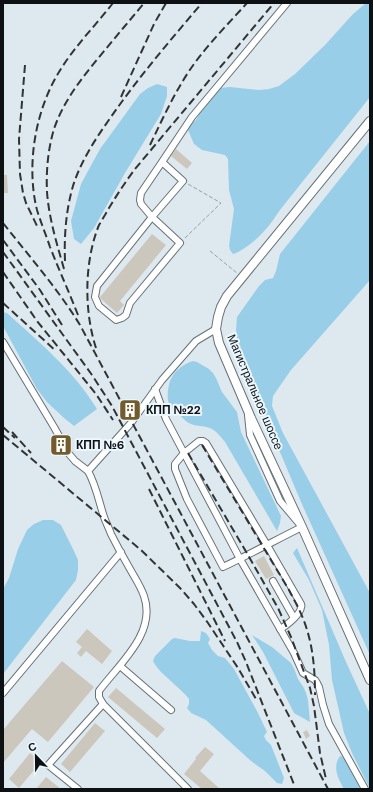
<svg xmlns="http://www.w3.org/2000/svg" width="373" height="792" font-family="'DM Sans',sans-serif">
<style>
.green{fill:#99cee8}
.building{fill:#ccc7bd}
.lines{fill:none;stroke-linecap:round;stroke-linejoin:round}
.minor-casing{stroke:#667176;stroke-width:8}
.major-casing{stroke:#667176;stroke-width:10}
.path{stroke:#969fa3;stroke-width:1;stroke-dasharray:4 2;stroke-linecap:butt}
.minor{stroke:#fff;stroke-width:6}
.major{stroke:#fff;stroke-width:8}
.rail{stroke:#2f3436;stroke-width:2;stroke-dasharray:8 4;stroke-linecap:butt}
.labels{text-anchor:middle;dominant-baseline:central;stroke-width:4;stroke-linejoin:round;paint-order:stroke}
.street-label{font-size:12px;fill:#0d1113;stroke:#ebf6fd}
.poi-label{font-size:12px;font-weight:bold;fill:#0d1113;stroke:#ebf6fd;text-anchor:start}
</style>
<rect width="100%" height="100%" fill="#dee9ef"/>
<g class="green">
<path d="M366,3H370V97L280,210C277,214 274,219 271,223C263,234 246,250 233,254L230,250L229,246L234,209L229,190L228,159L225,155L202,150L194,144L188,130L189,126L196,120L206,102L220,88L230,87L259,90L269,89L279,86L295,74L325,45L353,14Z"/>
<polygon points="157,84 167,87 167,96 161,114 125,173 94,228 81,244 74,239 71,221 81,184 100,149 140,94 148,88"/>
<polygon points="370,141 370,280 291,370 273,396 272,406 283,433 370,593 370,655 301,502 269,426 260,398 251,380 238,348 236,330 237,317 259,286 265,280 273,278 276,271 280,254"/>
<path d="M3,312L7,313C39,342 74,371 97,409L74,426L64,418L47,402L37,389L4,328L3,324Z"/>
<path d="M193,361L197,362L209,369L213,373L216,378L222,392L237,412L241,432L281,516L280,523L277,531L225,442C221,437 217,432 212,429C204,425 198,427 191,424C186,422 182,418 179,414C176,412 171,409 170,406C166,400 168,387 170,381C174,371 183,364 193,361Z"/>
<polygon points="43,520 53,520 61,525 74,551 78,560 78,570 76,580 3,674 3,589 9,578 18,549 27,530 34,524"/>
<polygon points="297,548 346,662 370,714 370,789 352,753 344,733 332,680 329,645 322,610 309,580 293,553"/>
<path d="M201,631L206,633L210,639L208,643L212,650L218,656L225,658L234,669L258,713L267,732L264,736L266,740L271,745L284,778L282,784L277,783L265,771L251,761L206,720L191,713L187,708L189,704V699C185,694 180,689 175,685C167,677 158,671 153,661L155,656L172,639L175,638L190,641H200Z"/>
<polygon points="252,635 272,647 291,663 295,671 298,679 304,688 306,693 308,700 310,722 294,713 263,652"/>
<path d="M340,756L344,757L360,789H344C338,778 332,767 340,756Z"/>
</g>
<g class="building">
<polygon points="176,149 192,163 187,169 171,156"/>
<polygon points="3,175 7,175 8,193 3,193"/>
<polygon points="152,234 166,245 120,301 124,305 117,313 101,299 100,297"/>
<polygon points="56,439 60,447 55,450 51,442"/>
<polygon points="264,556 274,575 266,579 255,561"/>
<polygon points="87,629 112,651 102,664 86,651 81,657 77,653 82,647 76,642"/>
<polygon points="62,661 94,687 48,742 32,729 3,763 3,730"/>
<polygon points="116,688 165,729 157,738 108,697"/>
<polygon points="95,723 105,731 70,772 61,764"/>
<polygon points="307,730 310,736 306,739 303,732"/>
<polygon points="205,747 214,754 200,771 220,789 202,789 184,774 196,759 195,758"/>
<polygon points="30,753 41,762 19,788 9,779"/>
<polygon points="46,777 61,789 36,789"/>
</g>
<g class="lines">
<g class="minor-casing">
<g id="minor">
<polyline points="162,162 141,193 140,200 141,204 152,217 180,243 130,303 126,315 122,318 116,320 99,306 95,297 97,286 152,217 183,181 162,162 192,117 287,3"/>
<polyline points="3,342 54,427 69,454 75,461 88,471 131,423 162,380 196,341 216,329"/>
<polyline points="155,389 166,419 240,559 294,653 303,673 315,680 317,683 319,687 323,705 329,724 365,789"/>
<path d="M248,415L250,435L280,501L302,527C276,540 250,554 223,567L187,499L175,469V464L184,453L199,441H203L206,443L267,545L301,604C301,605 302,606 301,607C301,614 286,626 280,629"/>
<path d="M88,471C96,485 99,502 104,517C106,523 109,528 111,534C117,546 123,557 130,569C135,578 141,587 144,596C157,633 119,664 99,691V697L103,704L188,789"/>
<polyline points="273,581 294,618"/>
<polyline points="120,666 171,710"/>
<polyline points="3,693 121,552"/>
<polyline points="78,789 48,765 103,704"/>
</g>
</g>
<g class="major-casing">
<polyline id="major" points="370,121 227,296 221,307 218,317 216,329 219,343 251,418 302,527 370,680"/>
</g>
<g class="path">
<polyline points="185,238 221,203 188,184"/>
<polyline points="210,251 237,273"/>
</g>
<use href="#minor" class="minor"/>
<use href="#major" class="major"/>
<g class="rail">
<polyline points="25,65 19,139 20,174 23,193 26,203 38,228"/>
<polyline points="121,97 154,24 166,3"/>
<path d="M150,145C163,118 176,89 194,64C210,42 229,23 247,3"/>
<path d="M3,223C29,256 58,289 80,325L328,789"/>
<polyline points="3,240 40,290 62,325"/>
<polyline points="3,252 92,375 112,406 237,642 246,662 295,787"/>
<path d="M65,261C64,236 66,210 73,186C82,157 101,131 118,107C144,71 173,37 202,3"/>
<path d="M64,269C57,244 49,219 47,192C46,171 48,149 54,129C64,99 85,74 105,50C118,34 131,19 144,3"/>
<polyline points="3,272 37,321 96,394 113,420"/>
<polyline points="3,303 56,351"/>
<path d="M78,315C69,292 59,270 50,247C46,235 41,223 37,210C26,166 35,111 59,72C74,47 95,26 113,3"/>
<path d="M96,348C84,311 84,262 99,225C101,222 103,218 105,215C114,199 124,184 135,169L274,3"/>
<polyline points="3,427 15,438"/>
<polyline points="12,432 31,453"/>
<polyline points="3,435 141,550 180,588 194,604 208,623 238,668 256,699"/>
<path d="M202,445L289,590C294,600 300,610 304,621C313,645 315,669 315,695"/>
<polyline points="188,453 248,555 278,608 291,637 310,688 314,706 320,753 326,779"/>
<polyline points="149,489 225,641"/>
</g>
</g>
<defs>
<g id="building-square" transform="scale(1.15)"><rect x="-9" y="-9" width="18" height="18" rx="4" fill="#735b2c" stroke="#ebf6fd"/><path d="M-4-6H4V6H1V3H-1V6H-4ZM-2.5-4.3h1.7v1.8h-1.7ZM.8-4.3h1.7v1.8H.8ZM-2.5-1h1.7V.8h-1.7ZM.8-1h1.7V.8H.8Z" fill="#fff"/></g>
</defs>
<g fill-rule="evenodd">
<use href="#building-square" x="130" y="410"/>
<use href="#building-square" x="61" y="445"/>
</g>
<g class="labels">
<g class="street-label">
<text transform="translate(255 392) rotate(67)">Магистральное шоссе</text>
</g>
<g class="poi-label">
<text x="146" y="410">КПП №22</text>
<text x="76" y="445">КПП №6</text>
</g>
</g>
<rect width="373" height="792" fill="none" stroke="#0d1113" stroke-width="8"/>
<g transform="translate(36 756) rotate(338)" stroke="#ebf6fd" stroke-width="3" paint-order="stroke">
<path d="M0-3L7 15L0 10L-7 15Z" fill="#0d1113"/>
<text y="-6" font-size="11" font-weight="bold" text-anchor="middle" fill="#0d1113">С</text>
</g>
</svg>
